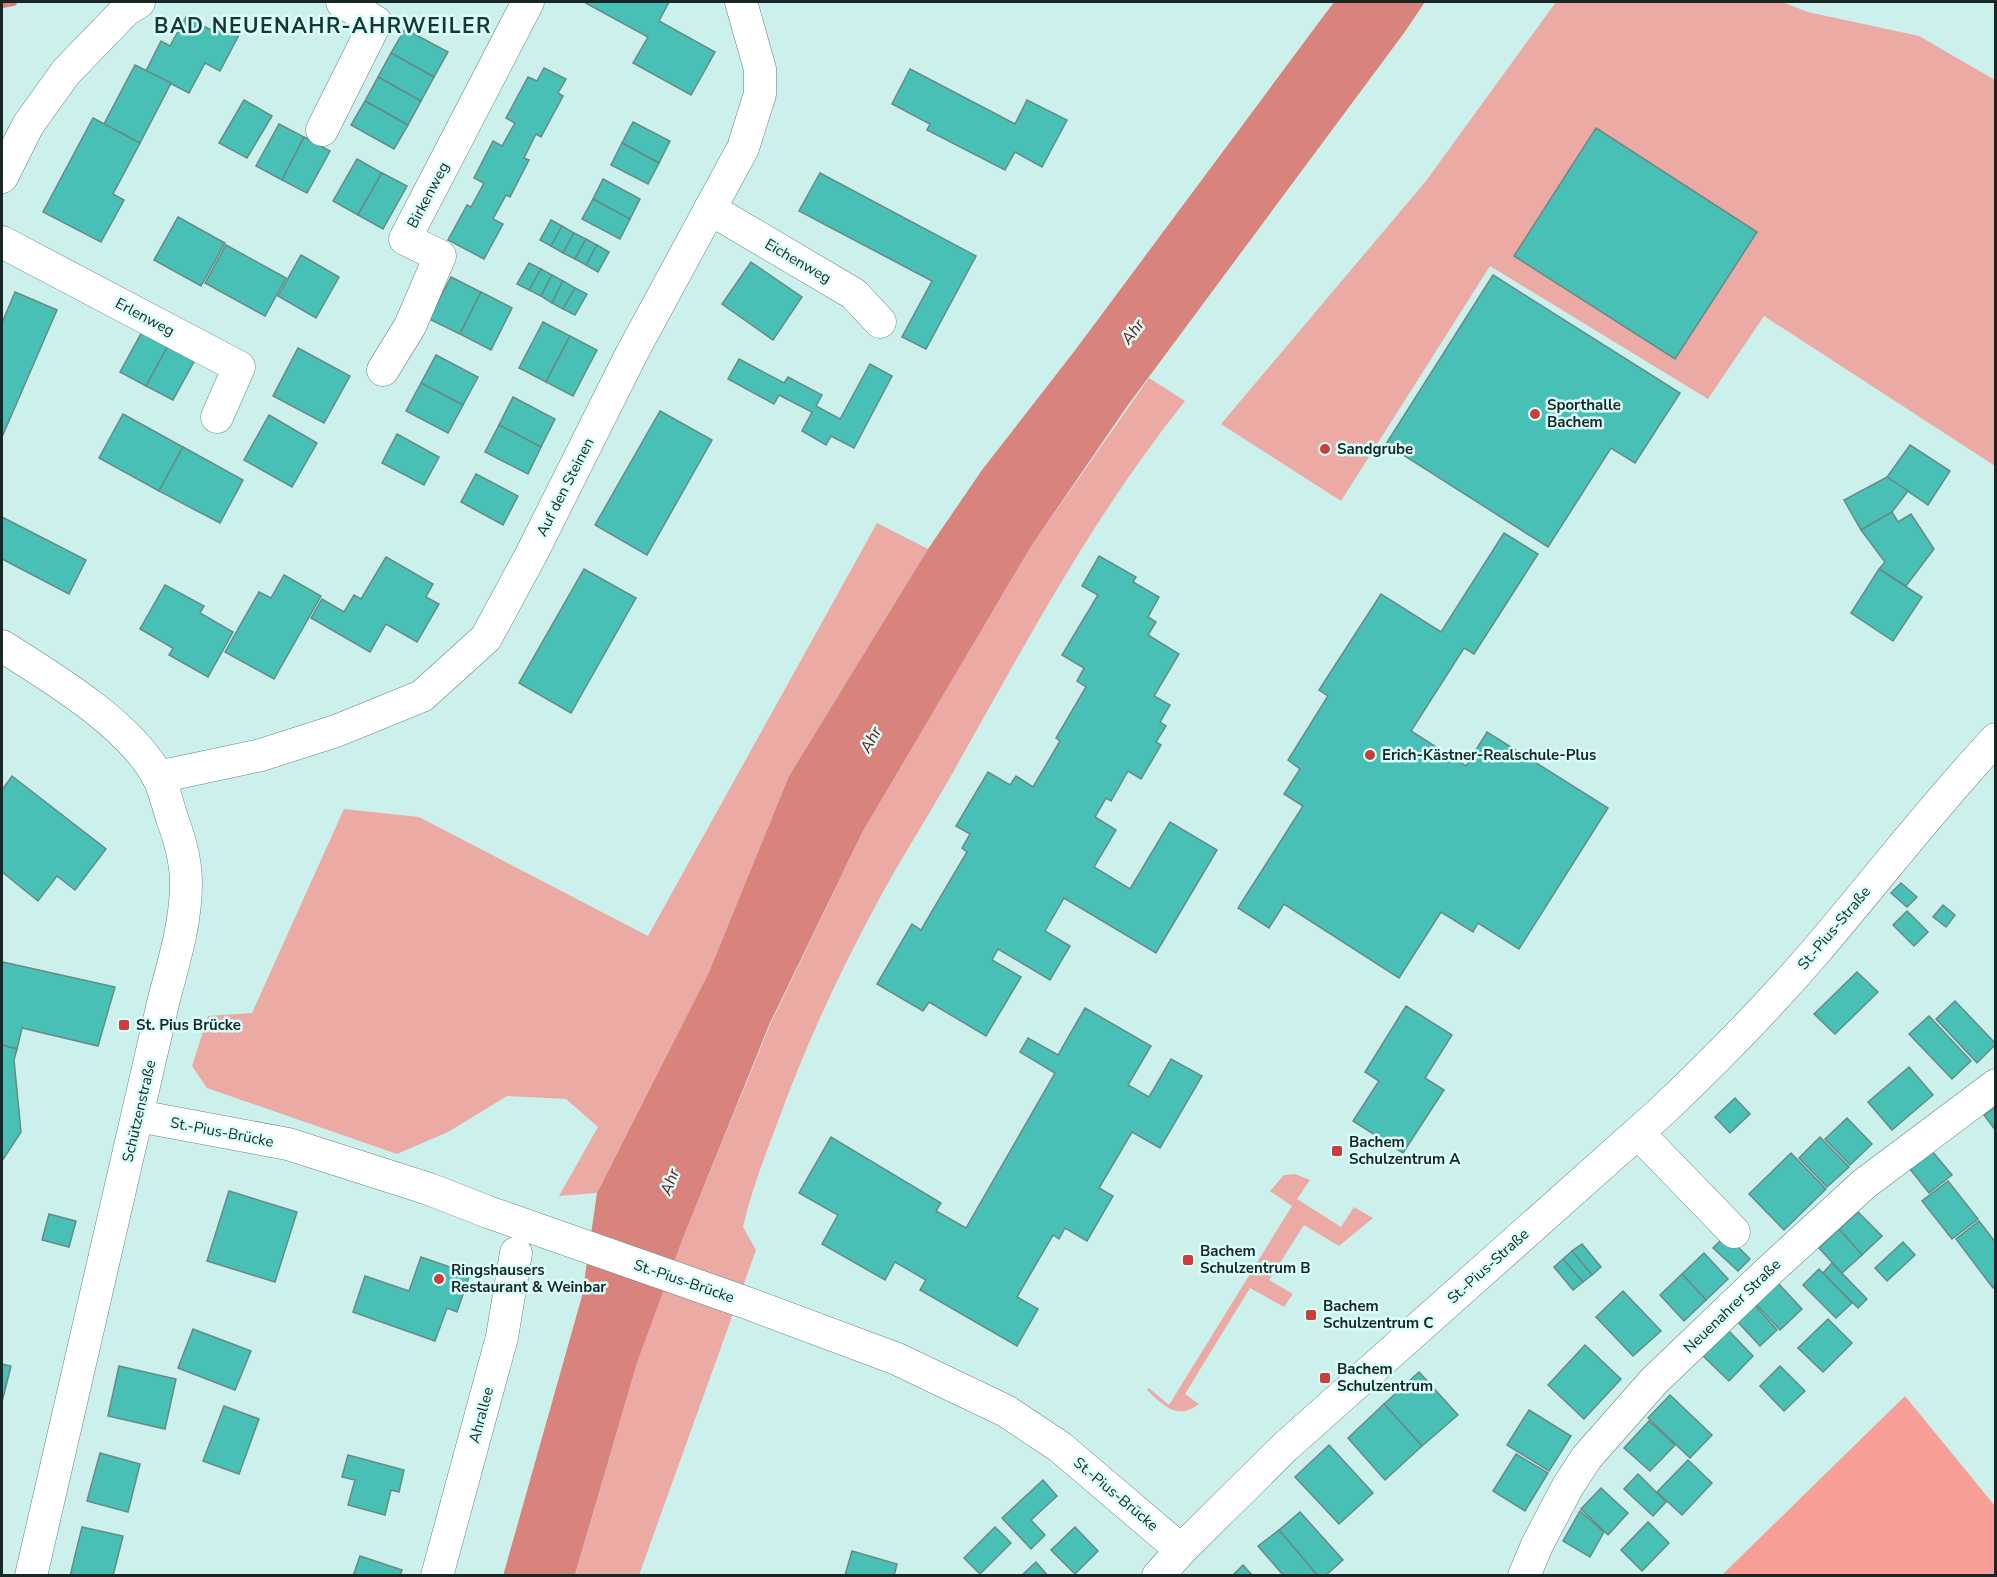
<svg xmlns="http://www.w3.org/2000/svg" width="1997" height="1577" font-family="'Nunito Sans',sans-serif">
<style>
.green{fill:#ebaaa4}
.forest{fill:#f79f96}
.water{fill:#d8837b}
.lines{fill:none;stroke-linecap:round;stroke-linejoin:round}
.stream{stroke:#d8837b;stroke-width:8}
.building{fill:#48c0b6;stroke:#678a86;stroke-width:1.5}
.minor-casing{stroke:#648682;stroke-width:33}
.minor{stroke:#fff;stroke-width:32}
.poi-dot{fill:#cd3e3b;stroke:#d9fefa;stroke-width:2}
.labels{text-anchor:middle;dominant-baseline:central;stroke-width:5;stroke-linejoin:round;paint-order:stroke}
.street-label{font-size:15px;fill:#182625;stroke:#d9fefa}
.poi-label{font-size:15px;font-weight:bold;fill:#182625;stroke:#d9fefa;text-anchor:start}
.water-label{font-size:16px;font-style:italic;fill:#750c11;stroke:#d9fefa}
.district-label{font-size:21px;font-weight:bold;letter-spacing:1.5px;fill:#163734;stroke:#d9fefa}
</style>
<rect width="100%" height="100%" fill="#ccf1ec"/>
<g class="green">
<polygon points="1556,2 1782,2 1808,12 1919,36 1995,80 1995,466 1764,316 1708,399 1490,266 1341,501 1221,424 1426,181"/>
<path d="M1149,378L1185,401C1093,516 1024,646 952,774C927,818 900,860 876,905C838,975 804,1049 777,1124C764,1158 751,1192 743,1227L756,1250L639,1575L575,1576L637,1363L683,1238L770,1025L863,831L1030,548Z"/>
<polygon points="877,523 928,549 789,776 709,972 597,1193 559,1196 598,1127 566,1099 507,1096 448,1132 397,1154 207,1088 192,1066 208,1016 252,1013 344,809 419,817 648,936"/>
<path d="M1295,1174L1310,1180L1297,1199L1341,1227L1354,1207L1373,1218L1339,1246L1304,1225L1269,1280L1293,1294L1284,1307L1250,1288L1185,1394L1199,1404C1177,1421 1163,1405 1147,1390L1149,1388L1169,1405L1292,1206L1270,1191L1284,1175Z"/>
</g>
<polygon class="forest" points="1905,1396 1995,1506 1995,1575 1722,1575"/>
<polygon class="water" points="1334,2 1425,2 1404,33 1128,405 1030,548 863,831 769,1025 683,1238 637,1363 575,1575 503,1576 582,1296 597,1193 709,972 789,776 928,549 982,470 1076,349"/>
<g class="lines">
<polyline class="stream" points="2,4 13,2"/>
</g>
<g class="building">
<polygon points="584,2 669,2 659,21 715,52 691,95 633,63 648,37"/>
<polygon points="186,17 213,31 220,20 241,31 220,71 205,63 189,93 146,71 161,41 170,46"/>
<polygon points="405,29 448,52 434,77 391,53"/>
<polygon points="391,53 434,77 421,101 378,77"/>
<polygon points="135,65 171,83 140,143 104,124"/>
<polygon points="544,68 566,79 558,93 563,96 541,137 536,134 524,158 529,160 510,197 506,195 493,219 503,224 484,259 448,240 467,205 471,207 484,183 474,178 493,141 502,146 515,123 506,118 528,77 537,81"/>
<polygon points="910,69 1015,124 1027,100 1067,120 1042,167 1015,152 1005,170 927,130 930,124 892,104"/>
<polygon points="378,77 421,101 408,125 365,101"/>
<polygon points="244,100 272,116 247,158 219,143"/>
<polygon points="365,101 408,125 394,149 351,125"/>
<polygon points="93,118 140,143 113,194 124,200 101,242 43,212"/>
<polygon points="633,122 670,141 659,163 622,143"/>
<polygon points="279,124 304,137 282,180 256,166"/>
<polygon points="1596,128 1757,232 1675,359 1514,256"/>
<polygon points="304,137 330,151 307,193 282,180"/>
<polygon points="622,143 659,163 648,184 611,165"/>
<polygon points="357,159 382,173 358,215 333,201"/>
<polygon points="382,173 407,186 383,229 358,215"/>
<polygon points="820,173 976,256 926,349 902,337 932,281 799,211"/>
<polygon points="603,179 640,199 630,219 593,199"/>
<polygon points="593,199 630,219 620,239 582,219"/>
<polygon points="178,217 225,243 201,286 154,260"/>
<polygon points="551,220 562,226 551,246 540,240"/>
<polygon points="562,226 574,233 563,253 551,246"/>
<polygon points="574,233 586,239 575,259 563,253"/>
<polygon points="586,239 597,245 586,265 575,259"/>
<polygon points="226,245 286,278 265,316 205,283"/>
<polygon points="597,245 609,252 598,272 586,265"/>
<polygon points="301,255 339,277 316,318 278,296"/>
<polygon points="751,262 802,297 773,340 722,304"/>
<polygon points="529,263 541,269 529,290 517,284"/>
<polygon points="541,269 552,275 541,296 529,290"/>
<polygon points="552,275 563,281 552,303 541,296"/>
<polygon points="1493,275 1680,393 1635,463 1611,448 1548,547 1386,444"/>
<polygon points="451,277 481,292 460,334 429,319"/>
<polygon points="563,281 575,288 563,309 552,303"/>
<polygon points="575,288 587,294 575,315 563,309"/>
<polygon points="15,292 57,310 2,437 2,323"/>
<polygon points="481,292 512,308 491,350 460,334"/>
<polygon points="543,322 570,336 546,382 519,368"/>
<polygon points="143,330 169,344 146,386 120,372"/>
<polygon points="570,336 597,350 573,396 546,382"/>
<polygon points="169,344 196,358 173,400 146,386"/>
<polygon points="298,348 350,376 324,423 273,396"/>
<polygon points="436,355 478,377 463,405 421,383"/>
<polygon points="739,359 784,383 788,377 822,395 816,406 840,419 870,364 892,376 854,448 831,436 826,445 802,431 812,412 779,395 774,404 728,379"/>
<polygon points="421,383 463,405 448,433 406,411"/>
<polygon points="513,397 555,419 541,447 499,425"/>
<polygon points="660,411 712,440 647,555 595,525"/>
<polygon points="123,414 183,447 159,491 99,458"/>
<polygon points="269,415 317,443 292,487 244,460"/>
<polygon points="499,425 541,447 528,474 485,452"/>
<polygon points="397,434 439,457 424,485 382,463"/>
<polygon points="1910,445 1950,471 1928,505 1887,477"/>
<polygon points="183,447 243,480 220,523 159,491"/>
<polygon points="476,474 518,496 503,525 461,502"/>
<polygon points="1887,477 1908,491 1892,512 1861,530 1844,500"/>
<polygon points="1892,512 1898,522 1911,514 1934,549 1906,586 1879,569 1885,562 1861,530"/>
<polygon points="2,517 86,560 69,594 2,559"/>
<polygon points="1504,533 1538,554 1474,654 1464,648 1411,731 1466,766 1487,732 1608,808 1519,949 1478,923 1473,932 1441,912 1399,978 1284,904 1269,928 1238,908 1303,806 1284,794 1300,769 1288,760 1328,696 1319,690 1381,594 1441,632"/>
<polygon points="1099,556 1136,577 1133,582 1159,597 1148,617 1156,622 1148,635 1179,654 1154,696 1170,705 1160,722 1166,726 1156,742 1161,745 1141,779 1128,771 1111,801 1106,798 1095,817 1116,830 1094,867 1130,889 1170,822 1217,850 1156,953 1064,898 1045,931 1070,946 1050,980 998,949 992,960 1021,977 986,1036 929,1002 923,1011 877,984 912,924 921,930 967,852 962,848 970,834 956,826 988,772 1010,785 1016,776 1033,787 1060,741 1056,738 1086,687 1077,681 1084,668 1062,655 1098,595 1082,586"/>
<polygon points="386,557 433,584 426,597 439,604 417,642 386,624 370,652 311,618 322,599 344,612 354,595 361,599"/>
<polygon points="584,569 636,598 571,713 519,683"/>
<polygon points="1879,569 1922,597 1893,641 1851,613"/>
<polygon points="284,575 321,596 274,679 225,652 259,592 271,598"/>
<polygon points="165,585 204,606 200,613 233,632 208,677 169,655 173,648 140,629"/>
<polygon points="12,776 106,849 75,890 57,876 38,901 2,872 2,790"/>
<polygon points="1901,883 1917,897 1907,907 1891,893"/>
<polygon points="1943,905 1955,915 1946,927 1933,917"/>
<polygon points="1907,911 1928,932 1914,946 1893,925"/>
<polygon points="3,962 115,987 98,1046 22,1028 17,1049 2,1045 2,968"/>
<polygon points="1857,972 1878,992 1835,1034 1814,1014"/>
<polygon points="1955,1001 1996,1044 1977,1063 1936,1019"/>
<polygon points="1406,1006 1452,1035 1425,1078 1444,1090 1403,1153 1353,1121 1379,1081 1365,1072"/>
<polygon points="1085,1008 1151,1046 1128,1085 1149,1097 1171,1059 1202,1076 1160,1148 1132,1132 1099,1188 1113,1196 1087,1241 1065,1228 1059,1239 1053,1235 1017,1297 1038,1309 1017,1346 920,1290 926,1280 895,1262 885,1280 822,1244 838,1215 799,1193 831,1137 941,1203 936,1211 966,1228 1055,1073 1020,1052 1028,1038 1058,1055"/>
<polygon points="1929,1016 1971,1061 1952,1079 1909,1034"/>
<polygon points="2,1045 17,1049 14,1060 21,1132 2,1161"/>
<polygon points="1909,1067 1933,1095 1892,1130 1868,1102"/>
<polygon points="1735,1098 1750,1114 1730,1133 1715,1117"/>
<polygon points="1996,1106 1996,1131 1984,1115"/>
<polygon points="1847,1118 1872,1144 1850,1165 1825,1139"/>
<polygon points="1820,1137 1849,1167 1827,1187 1799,1158"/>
<polygon points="1932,1151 1952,1175 1929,1193 1910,1169"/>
<polygon points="1791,1153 1826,1189 1784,1230 1749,1194"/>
<polygon points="1948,1181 1978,1219 1952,1239 1922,1201"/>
<polygon points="229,1191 297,1212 275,1282 207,1261"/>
<polygon points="1858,1212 1882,1236 1862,1255 1839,1229"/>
<polygon points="49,1214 76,1221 69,1247 42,1240"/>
<polygon points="1979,1221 1996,1243 1996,1286 1993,1288 1956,1239"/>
<polygon points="1839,1229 1862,1255 1842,1273 1819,1248"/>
<polygon points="1726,1235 1750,1259 1738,1271 1713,1248"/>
<polygon points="1903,1242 1915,1255 1887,1281 1875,1268"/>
<polygon points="1582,1244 1601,1267 1592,1275 1572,1251"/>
<polygon points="1572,1251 1592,1275 1583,1282 1563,1259"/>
<polygon points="1704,1253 1728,1279 1706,1300 1682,1274"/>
<polygon points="421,1257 470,1274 457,1312 447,1308 435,1341 353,1312 365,1276 409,1291"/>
<polygon points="1563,1259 1583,1282 1573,1290 1554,1267"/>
<polygon points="1832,1263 1867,1299 1858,1308 1823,1273"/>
<polygon points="1819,1269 1852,1303 1836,1318 1803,1285"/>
<polygon points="1682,1274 1706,1300 1684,1321 1660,1295"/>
<polygon points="1776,1281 1802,1309 1780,1330 1754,1302"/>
<polygon points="1623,1291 1661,1331 1633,1356 1596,1317"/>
<polygon points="1753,1303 1777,1330 1760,1346 1735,1319"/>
<polygon points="1828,1319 1852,1343 1823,1372 1798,1348"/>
<polygon points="193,1329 251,1351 235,1390 178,1368"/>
<polygon points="1728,1330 1753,1356 1729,1381 1703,1356"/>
<polygon points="1585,1345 1621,1379 1584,1419 1548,1385"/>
<polygon points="2,1364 11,1366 2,1402"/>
<polygon points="119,1366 176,1379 165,1429 108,1416"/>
<polygon points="1780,1366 1805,1391 1784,1411 1760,1386"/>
<polygon points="1419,1372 1458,1415 1422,1446 1384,1404"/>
<polygon points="1670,1395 1712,1435 1690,1458 1648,1418"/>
<polygon points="1384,1404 1422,1446 1385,1480 1348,1438"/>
<polygon points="224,1406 259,1419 239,1474 203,1461"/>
<polygon points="1529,1410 1571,1436 1549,1471 1507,1445"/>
<polygon points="1649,1421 1675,1445 1650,1471 1624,1448"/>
<polygon points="1329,1445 1373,1493 1339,1524 1295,1477"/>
<polygon points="100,1453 140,1464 128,1512 87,1501"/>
<polygon points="1516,1454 1548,1473 1525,1511 1493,1491"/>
<polygon points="348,1455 404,1470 399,1492 391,1490 385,1515 348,1505 355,1480 342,1477"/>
<polygon points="1688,1460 1712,1483 1682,1515 1657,1492"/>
<polygon points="1638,1474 1666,1502 1653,1516 1624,1489"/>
<polygon points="1043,1480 1057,1496 1031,1520 1045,1535 1031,1549 1002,1518"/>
<polygon points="1601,1488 1628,1513 1608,1535 1581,1509"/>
<polygon points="1580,1511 1604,1532 1590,1557 1563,1541"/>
<polygon points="1300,1512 1343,1560 1325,1576 1318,1576 1279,1530"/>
<polygon points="1648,1522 1669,1543 1642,1571 1621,1550"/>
<polygon points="82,1527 123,1536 113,1576 70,1576"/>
<polygon points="995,1527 1011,1543 980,1574 964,1558"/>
<polygon points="1075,1527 1098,1551 1075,1574 1051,1550"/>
<polygon points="1279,1530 1318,1576 1284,1576 1258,1546"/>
<polygon points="852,1551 897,1564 894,1576 845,1575"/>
<polygon points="360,1556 402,1570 400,1576 353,1576"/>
<polygon points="1036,1562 1048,1576 1021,1576"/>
<polygon points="1243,1565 1253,1576 1232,1576"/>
</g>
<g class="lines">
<g class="minor-casing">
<g id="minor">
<polyline points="322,130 376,22 342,2"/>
<polyline points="2,177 28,125 66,72 126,10 139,2"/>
<polyline points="710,209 854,294 880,322"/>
<polyline points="2,242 239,367 217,417"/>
<polyline points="383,370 410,326 440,256 405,239 528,2"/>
<path d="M2,646C51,677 130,724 158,777C165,790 168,807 173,821C180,840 186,862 186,883C186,923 174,961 164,999L31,1576"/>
<polyline points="158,777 261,755 336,731 422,696 486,638 532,553 632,353 743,148 760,94 760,69 741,2"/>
<polyline points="138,1116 288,1144 429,1189 488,1212 747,1303 897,1359 1006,1411 1060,1447 1181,1550"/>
<polyline points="1638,1133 1734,1232"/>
<polyline points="437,1576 502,1337 516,1253"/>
<path d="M1158,1576L1181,1550L1285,1447L1661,1112C1715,1061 1767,1008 1816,951C1876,881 1932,807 1996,739"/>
<polyline points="1524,1576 1537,1545 1568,1486 1587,1457 1654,1381 1770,1270 1864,1184 1996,1085"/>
</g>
</g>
<use href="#minor" class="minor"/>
</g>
<g class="poi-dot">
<circle cx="1535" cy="414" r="6"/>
<circle cx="1325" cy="449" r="6"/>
<circle cx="1370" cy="755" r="6"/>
<rect x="118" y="1019" width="12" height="12" rx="3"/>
<rect x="1331" y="1145" width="12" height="12" rx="3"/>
<rect x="1182" y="1254" width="12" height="12" rx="3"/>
<circle cx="439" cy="1279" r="6"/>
<rect x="1305" y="1309" width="12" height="12" rx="3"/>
<rect x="1319" y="1372" width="12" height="12" rx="3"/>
</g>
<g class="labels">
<g class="street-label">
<text transform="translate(428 195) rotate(-62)">Birkenweg</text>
<text transform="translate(798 261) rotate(30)">Eichenweg</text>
<text transform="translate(145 317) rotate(28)">Erlenweg</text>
<text transform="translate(565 487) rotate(-63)">Auf den Steinen</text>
<text transform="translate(1834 928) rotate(-50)">St.-Pius-Straße</text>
<text transform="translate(139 1111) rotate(-77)">Schützenstraße</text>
<text transform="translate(222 1132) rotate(11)">St.-Pius-Brücke</text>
<text transform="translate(1488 1266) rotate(-42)">St.-Pius-Straße</text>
<text transform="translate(684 1281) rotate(19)">St.-Pius-Brücke</text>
<text transform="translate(1732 1306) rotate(-44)">Neuenahrer Straße</text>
<text transform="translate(481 1415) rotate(-75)">Ahrallee</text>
<text transform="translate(1116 1494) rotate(40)">St.-Pius-Brücke</text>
</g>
<g class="poi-label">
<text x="1547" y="405">Sporthalle<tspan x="1547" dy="17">Bachem</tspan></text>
<text x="1337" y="449">Sandgrube</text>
<text x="1382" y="755">Erich-Kästner-Realschule-Plus</text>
<text x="136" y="1025">St. Pius Brücke</text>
<text x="1349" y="1142">Bachem<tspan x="1349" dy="17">Schulzentrum A</tspan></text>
<text x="1200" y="1251">Bachem<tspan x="1200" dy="17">Schulzentrum B</tspan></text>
<text x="451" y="1270">Ringshausers<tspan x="451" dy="17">Restaurant &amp; Weinbar</tspan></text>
<text x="1323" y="1306">Bachem<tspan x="1323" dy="17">Schulzentrum C</tspan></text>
<text x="1337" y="1369">Bachem<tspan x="1337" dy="17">Schulzentrum</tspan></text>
</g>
<g class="water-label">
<text transform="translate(1133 332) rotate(-53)">Ahr</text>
<text transform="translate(871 740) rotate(-61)">Ahr</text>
<text transform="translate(670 1182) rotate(-69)">Ahr</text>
</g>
<g class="district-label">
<text x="323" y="26">BAD NEUENAHR-AHRWEILER</text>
</g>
</g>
<rect width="1997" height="1577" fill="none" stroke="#182625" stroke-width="6"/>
</svg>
